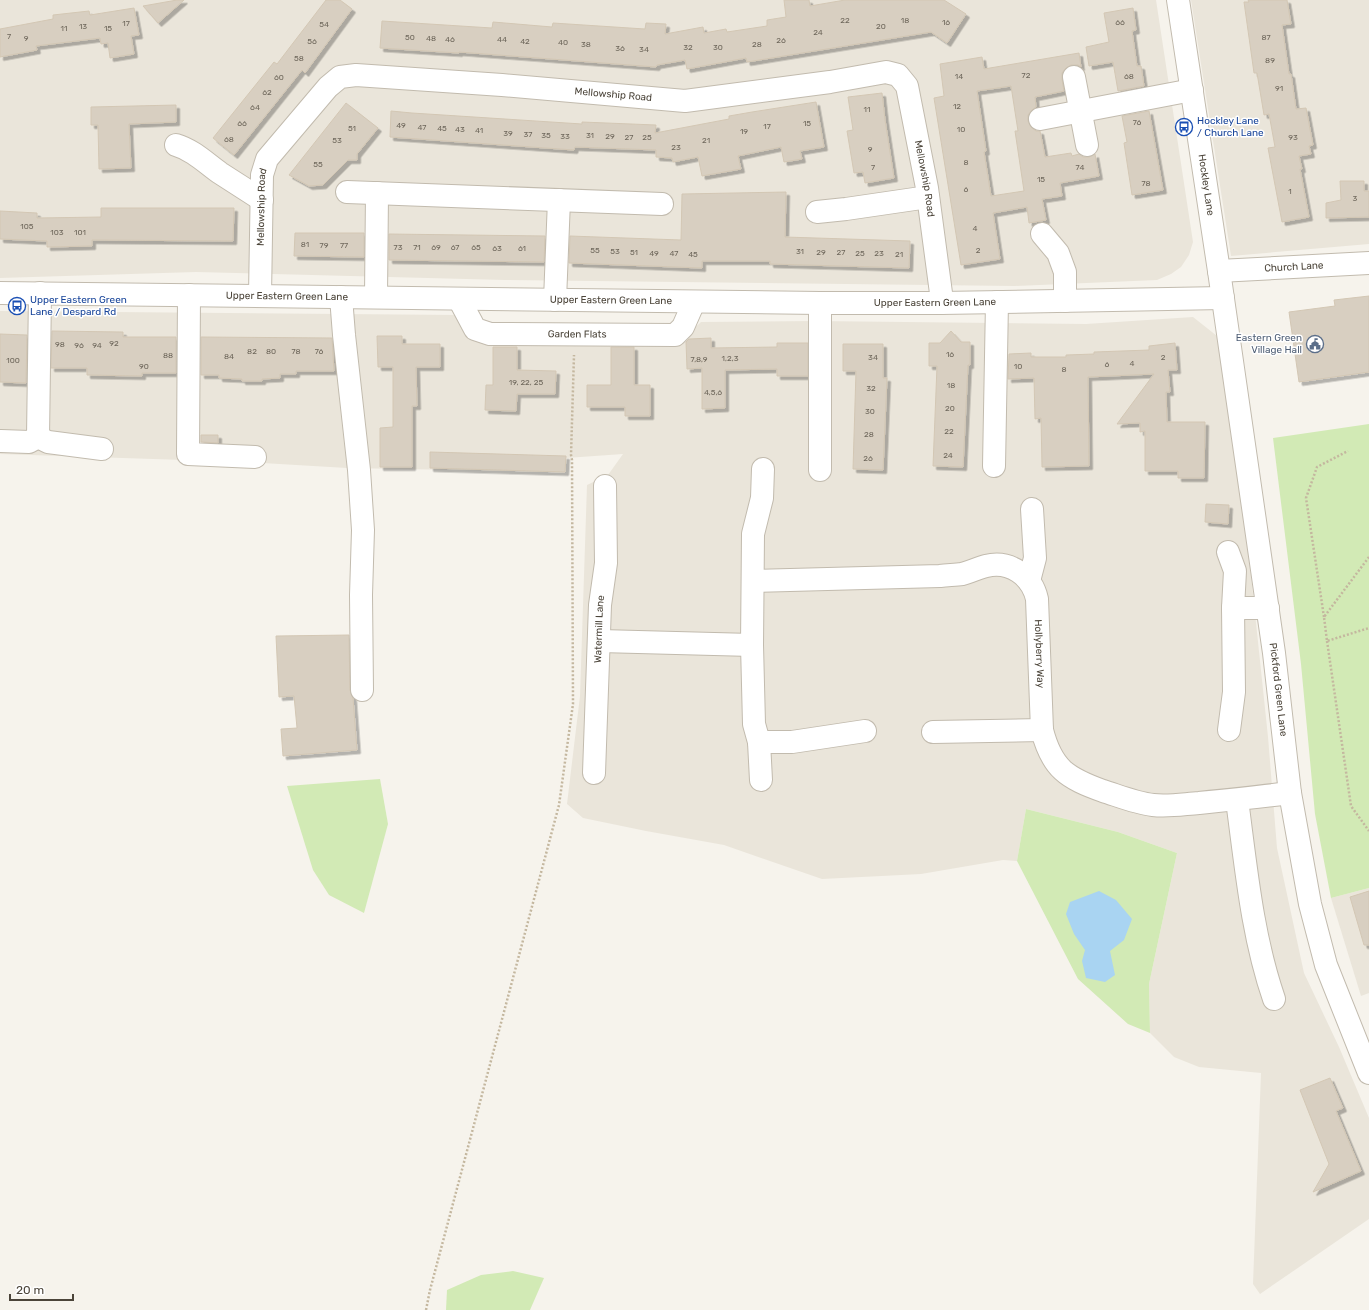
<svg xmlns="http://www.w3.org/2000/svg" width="1369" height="1310" font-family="Rubik,sans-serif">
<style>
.residential{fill:#eae5da}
.green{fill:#d2eab5}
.water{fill:#a9d4f2}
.building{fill:#d8cfc1;stroke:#d3c7b4;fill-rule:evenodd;filter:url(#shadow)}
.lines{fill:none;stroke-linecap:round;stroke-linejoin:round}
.minor-casing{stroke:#c2bbae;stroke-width:24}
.path{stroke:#c4b79f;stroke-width:2.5;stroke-dasharray:2 2;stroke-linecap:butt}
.minor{stroke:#fff;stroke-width:22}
.labels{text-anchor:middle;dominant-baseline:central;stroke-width:3;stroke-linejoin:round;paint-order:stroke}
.number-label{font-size:8px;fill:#6e675b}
.street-label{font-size:10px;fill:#4b4439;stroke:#fff}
.transit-label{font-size:10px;fill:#164399;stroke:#fff;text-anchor:start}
.service-label{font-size:10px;fill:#4e5e75;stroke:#fff;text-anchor:end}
</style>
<defs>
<filter id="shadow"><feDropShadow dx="3.5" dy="3.5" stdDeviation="0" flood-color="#0004"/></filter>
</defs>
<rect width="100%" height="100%" fill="#f6f3ec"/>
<g class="residential">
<polygon points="0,0 1156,0 1193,242 1189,255 1181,267 1171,274 1157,280 1015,286 505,280 196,272 0,278"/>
<polygon points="1191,0 1369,0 1369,244 1231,256"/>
<polygon points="0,311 457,315 471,338 687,335 701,322 815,321 1086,324 1193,317 1217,336 1247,537 1268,737 1277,848 1304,973 1339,1047 1369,1118 1369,1219 1260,1294 1253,1284 1261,1073 1199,1067 1174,1057 1150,1033 1149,984 1177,853 1118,832 1026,809 1017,861 1003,860 921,874 822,879 724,845 646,831 583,818 567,804 580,696 587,485 608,475 623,454 566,458 565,472 347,468 245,462 0,454"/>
<polygon points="1369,888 1369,993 1361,996 1331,898"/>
</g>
<g class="green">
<polygon points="1369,424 1369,888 1331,898 1315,814 1301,664 1273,438"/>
<polygon points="380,779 388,824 364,913 329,895 313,870 287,786"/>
<polygon points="1026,809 1118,832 1177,853 1149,984 1150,1033 1128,1024 1078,979 1017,861"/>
<polygon points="513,1271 544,1278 530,1310 446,1310 447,1290 481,1275"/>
</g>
<polygon class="water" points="1099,891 1116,900 1132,919 1124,940 1110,951 1115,975 1105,982 1086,978 1082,961 1085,950 1074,934 1066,914 1070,902"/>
<g class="building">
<polygon points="177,0 184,0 158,23 143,6"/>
<polygon points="326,0 340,0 352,9 305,73 302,70 234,155 213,138 274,62 277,64"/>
<polygon points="784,0 809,0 810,6 845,0 944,0 966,14 947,43 931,32 747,62 746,58 687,69 685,60 657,65 656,67 459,52 459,53 380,48 382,21 492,28 493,22 552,27 553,23 645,29 646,23 666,24 665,34 703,27 704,33 726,29 727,32 767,26 767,20 786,17"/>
<polygon points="1248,0 1287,0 1291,24 1282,25 1289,74 1291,74 1296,109 1306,108 1313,145 1309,146 1311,154 1299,156 1302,169 1300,169 1309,217 1282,222 1268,148 1275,147 1269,114 1264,115 1257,73 1254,73 1244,2 1249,2"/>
<polygon points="134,8 139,35 131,36 134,54 110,58 108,43 101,44 100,38 36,46 37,50 0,57 0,29 53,19 53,15 89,11 90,15"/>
<polygon points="1133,8 1136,30 1132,31 1137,66 1141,66 1144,86 1118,91 1113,62 1089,66 1086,47 1109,42 1104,13"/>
<path d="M1079,53L1081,67L1078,65H1071L1066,68L1062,73V79L1064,91L1035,97L1036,107L1032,110L1028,115V121L1031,127L1036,131H1040L1045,157L1071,153L1072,156L1079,154L1083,157H1089L1095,154L1099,176L1060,183L1062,196L1042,199L1046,220L1029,223L1027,207L993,213L1000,259L961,265L934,98L944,96L940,64L982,57L984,69ZM1011,86L1018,131H1015L1024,191L991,196L984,152L986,151L977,91Z"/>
<polygon points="882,93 885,120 894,178 865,183 863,172 854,173 847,131 853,130 848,97"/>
<polygon points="816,102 824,147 800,151 802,159 784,162 781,147 738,156 741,169 702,176 698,157 673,162 672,158 656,157 656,150 575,147 574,150 390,137 391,111 412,113 582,124 582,122 656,125 655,133 729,119 729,116 752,112"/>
<polygon points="346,103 378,128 357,154 357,160 348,160 323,185 309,186 289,175"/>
<polygon points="176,105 176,122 129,124 131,168 99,169 98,125 91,125 91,107"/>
<polygon points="1149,111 1163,190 1132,195 1124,143 1127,142 1122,116"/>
<polygon points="1340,181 1364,181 1364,191 1369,191 1369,217 1326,218 1326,203 1341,200"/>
<polygon points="786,192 785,237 910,241 909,268 770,264 770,261 702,261 702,268 569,263 570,236 681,240 682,194"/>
<polygon points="101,208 234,208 233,241 92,240 92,246 47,247 47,241 0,239 0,211 37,213 37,218 101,217"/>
<polygon points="295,233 364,233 364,257 294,256"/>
<polygon points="389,234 545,236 544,262 389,260"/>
<polygon points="1369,296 1369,372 1299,382 1289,312 1335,306 1334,300"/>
<polygon points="52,331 123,332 123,337 176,337 176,373 142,373 142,376 87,375 87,368 51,368"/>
<polygon points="951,331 961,342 970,342 970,365 968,365 963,467 933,466 937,366 929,366 929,343 940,343"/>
<polygon points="0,334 27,335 26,383 0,382"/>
<polygon points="377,336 402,336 402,344 440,344 440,367 416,367 417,406 412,406 412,467 380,467 380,428 393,427 393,367 378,367"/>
<polygon points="201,337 332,338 334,371 296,371 296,374 280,374 280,378 262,379 262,381 242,381 242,379 219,378 219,375 201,375"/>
<polygon points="711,338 711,348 777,347 777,343 808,343 808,376 777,376 777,369 725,370 725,408 702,409 702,368 687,369 686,342 689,339"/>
<polygon points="1175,343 1177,370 1168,370 1170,392 1166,392 1167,422 1205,422 1204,478 1178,478 1178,471 1145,471 1145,431 1140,432 1140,423 1117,424 1154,374 1088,377 1089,466 1042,467 1041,418 1035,419 1034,378 1008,379 1009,354 1031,353 1031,357 1066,357 1066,355 1094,354 1094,352 1149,350 1149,346"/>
<polygon points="843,344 883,344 883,378 887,378 883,470 853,469 856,371 843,371"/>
<polygon points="493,347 517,347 517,370 556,371 555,394 517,394 516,411 485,410 486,385 493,385"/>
<polygon points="611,347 634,347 634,385 650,385 650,416 625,416 625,407 587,407 587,385 611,385"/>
<polygon points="201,435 218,435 218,443 201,442"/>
<polygon points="430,452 566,456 565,472 430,468"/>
<polygon points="1206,504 1229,505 1228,524 1205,522"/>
<polygon points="349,635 350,690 353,698 357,750 283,756 281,729 297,728 294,696 279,697 276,636"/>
<polygon points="1369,891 1369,945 1364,945 1350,897"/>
<polygon points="1330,1078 1343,1108 1336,1111 1361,1171 1313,1192 1329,1164 1300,1090"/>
</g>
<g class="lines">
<g class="minor-casing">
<g id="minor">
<path id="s1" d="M1178,0L1219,271L1274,653L1290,793L1310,904L1326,965L1369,1073"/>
<polyline points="1074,77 1087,145"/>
<polyline points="1040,119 1192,90"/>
<path d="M176,145C193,150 206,163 220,173C234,182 248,191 262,200"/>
<polyline points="347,192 662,204"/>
<polyline points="817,212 846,209 928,197"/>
<polyline points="1042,234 1058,253 1065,272 1065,301"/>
<path id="s2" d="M1219,271L1369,263"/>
<path id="s3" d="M0,293L820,303H941L1223,298"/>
<polyline points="40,293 38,437 48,442 102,449"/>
<polyline points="189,295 188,454 255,457"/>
<path id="s4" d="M260,296L262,175L267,159L328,87L340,77L356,75L502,85L685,101L830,82L886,72L898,75L907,86L927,188L941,293V303"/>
<polyline points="341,297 344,335 359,470 363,530 361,595 362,690"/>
<polyline points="376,297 377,193"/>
<path id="s5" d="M459,299L475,329L490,334L675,335L683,327L694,302"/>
<polyline points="555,300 559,200"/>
<polyline points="820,303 820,470"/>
<polyline points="1,441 29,442 38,437"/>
<polyline points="994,466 997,302"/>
<polyline points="1228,552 1235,571 1233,608"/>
<path id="s6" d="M753,581L940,576C948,575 955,575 962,574C970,572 978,568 986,566C1010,560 1032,576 1037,599L1042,730C1052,769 1067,778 1103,791C1119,796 1136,803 1153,805C1168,807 1184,804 1199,803C1229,800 1259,797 1290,793"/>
<polyline points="1029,581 1035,558 1032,509"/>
<polyline points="600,641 752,645"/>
<polyline points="1229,730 1234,692 1233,608 1268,608"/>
<polyline points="933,732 1042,730"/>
<polyline points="759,742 792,742 865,731"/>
<path id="s7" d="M594,773L600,605L606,563L605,486"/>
<polyline points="761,780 759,742 754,724 752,645 753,534 762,498 763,469"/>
<path d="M1237,800C1246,867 1252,935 1274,999"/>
</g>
</g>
<g class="path">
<polyline points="1369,557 1324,617 1327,641 1369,628"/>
<polyline points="1324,617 1306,498 1317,467 1348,451"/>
<polyline points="1327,641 1351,806 1369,831"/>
<polyline points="426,1310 430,1290 559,805 573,704 572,460 571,455 574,355"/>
</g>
<use href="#minor" class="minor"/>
</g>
<defs>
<g id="bus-ring" transform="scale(0.9)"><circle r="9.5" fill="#fff" stroke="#1a4fb4" stroke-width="1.5"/><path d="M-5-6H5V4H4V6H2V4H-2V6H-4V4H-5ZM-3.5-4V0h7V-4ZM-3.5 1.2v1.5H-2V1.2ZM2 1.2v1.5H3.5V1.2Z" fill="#1a4fb4"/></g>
<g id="civic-ring" transform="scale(0.9)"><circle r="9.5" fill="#fff" stroke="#5c6f8a" stroke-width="1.5"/><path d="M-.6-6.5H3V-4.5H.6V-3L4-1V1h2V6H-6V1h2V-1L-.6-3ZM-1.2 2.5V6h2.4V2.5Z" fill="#5c6f8a"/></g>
</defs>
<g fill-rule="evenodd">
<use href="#bus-ring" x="1184" y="127"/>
<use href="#bus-ring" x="17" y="306"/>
<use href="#civic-ring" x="1315" y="344"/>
</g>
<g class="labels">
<g class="number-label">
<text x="845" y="20">22</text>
<text x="905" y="20">18</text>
<text x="946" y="22">16</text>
<text x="1120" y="22">66</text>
<text x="126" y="23">17</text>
<text x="324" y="24">54</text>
<text x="83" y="26">13</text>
<text x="881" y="26">20</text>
<text x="64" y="28">11</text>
<text x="108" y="28">15</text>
<text x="818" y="32">24</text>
<text x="9" y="36">7</text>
<text x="410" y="37">50</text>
<text x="1266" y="37">87</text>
<text x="26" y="38">9</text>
<text x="431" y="38">48</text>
<text x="450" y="39">46</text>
<text x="502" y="39">44</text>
<text x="781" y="40">26</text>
<text x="312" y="41">56</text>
<text x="525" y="41">42</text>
<text x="563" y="42">40</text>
<text x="586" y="44">38</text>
<text x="757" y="44">28</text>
<text x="688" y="47">32</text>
<text x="718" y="47">30</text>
<text x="620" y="48">36</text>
<text x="644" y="49">34</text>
<text x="299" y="58">58</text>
<text x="1270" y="60">89</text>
<text x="1026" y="75">72</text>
<text x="959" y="76">14</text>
<text x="1129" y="76">68</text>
<text x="279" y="77">60</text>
<text x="1279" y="88">91</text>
<text x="267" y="92">62</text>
<text x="957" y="106">12</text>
<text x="255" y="107">64</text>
<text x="867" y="109">11</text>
<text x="1137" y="122">76</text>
<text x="242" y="123">66</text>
<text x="807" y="123">15</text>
<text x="401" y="125">49</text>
<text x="767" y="126">17</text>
<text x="422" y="127">47</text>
<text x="352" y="128">51</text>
<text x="442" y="128">45</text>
<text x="460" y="129">43</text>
<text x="961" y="129">10</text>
<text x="479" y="130">41</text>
<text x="744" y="131">19</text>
<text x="508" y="133">39</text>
<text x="528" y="134">37</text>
<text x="546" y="135">35</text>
<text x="590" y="135">31</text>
<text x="565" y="136">33</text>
<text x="610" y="136">29</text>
<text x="629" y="137">27</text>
<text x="647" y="137">25</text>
<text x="1293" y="137">93</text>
<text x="229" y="139">68</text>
<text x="337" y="140">53</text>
<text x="706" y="140">21</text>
<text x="676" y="147">23</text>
<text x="870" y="149">9</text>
<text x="966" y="162">8</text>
<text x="318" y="164">55</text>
<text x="873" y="167">7</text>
<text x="1080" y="167">74</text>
<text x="1041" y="179">15</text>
<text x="1146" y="183">78</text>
<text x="966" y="189">6</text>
<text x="1290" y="191">1</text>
<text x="1355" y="198">3</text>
<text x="27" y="226">105</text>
<text x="975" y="228">4</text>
<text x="57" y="232">103</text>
<text x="80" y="232">101</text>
<text x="305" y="244">81</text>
<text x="324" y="245">79</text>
<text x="344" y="245">77</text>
<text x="398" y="247">73</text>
<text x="417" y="247">71</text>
<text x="436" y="247">69</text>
<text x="455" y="247">67</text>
<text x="476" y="247">65</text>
<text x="497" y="248">63</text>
<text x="522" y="248">61</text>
<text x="595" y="250">55</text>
<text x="978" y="250">2</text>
<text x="615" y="251">53</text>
<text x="800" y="251">31</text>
<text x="634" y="252">51</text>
<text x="821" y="252">29</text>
<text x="841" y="252">27</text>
<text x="654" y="253">49</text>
<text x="674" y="253">47</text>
<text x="860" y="253">25</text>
<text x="879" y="253">23</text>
<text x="693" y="254">45</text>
<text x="899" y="254">21</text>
<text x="114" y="343">92</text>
<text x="60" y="344">98</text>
<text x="79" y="345">96</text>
<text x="97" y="345">94</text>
<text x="252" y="351">82</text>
<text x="271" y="351">80</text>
<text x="296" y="351">78</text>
<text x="319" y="351">76</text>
<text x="950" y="354">16</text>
<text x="168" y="355">88</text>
<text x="229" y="356">84</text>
<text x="873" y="357">34</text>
<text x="1163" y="357">2</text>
<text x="730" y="358">1,2,3</text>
<text x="699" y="359">7,8,9</text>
<text x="13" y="360">100</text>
<text x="1132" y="363">4</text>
<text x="1107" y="364">6</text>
<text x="144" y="366">90</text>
<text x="1018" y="366">10</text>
<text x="1064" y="369">8</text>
<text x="526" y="382">19, 22, 25</text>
<text x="951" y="385">18</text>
<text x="871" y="388">32</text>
<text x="713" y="392">4,5,6</text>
<text x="950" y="408">20</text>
<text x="870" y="411">30</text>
<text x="949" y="431">22</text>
<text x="869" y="434">28</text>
<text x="948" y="455">24</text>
<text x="868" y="458">26</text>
</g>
<g class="street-label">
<text stroke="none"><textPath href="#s4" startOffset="522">Mellowship Road</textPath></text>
<text stroke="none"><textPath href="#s4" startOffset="918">Mellowship Road</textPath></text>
<text stroke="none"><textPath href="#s1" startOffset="187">Hockley Lane</textPath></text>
<text stroke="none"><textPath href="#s4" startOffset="89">Mellowship Road</textPath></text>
<text stroke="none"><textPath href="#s2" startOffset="75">Church Lane</textPath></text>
<text stroke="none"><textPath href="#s3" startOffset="287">Upper Eastern Green Lane</textPath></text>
<text stroke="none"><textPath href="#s3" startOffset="611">Upper Eastern Green Lane</textPath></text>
<text stroke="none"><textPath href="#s3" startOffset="935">Upper Eastern Green Lane</textPath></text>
<text stroke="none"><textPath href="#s5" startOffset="137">Garden Flats</textPath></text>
<text stroke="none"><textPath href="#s7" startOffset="144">Watermill Lane</textPath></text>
<text stroke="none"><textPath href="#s6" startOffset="357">Hollyberry Way</textPath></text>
<text stroke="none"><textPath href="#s1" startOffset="697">Pickford Green Lane</textPath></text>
</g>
<g class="transit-label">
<text x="1197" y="121">Hockley Lane<tspan x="1197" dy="12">/ Church Lane</tspan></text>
<text x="30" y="300">Upper Eastern Green<tspan x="30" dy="12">Lane / Despard Rd</tspan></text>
</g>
<g class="service-label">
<text x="1302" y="338">Eastern Green<tspan x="1302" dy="12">Village Hall</tspan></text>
</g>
</g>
<path d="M10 1294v6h63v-6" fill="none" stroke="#4b4439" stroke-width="2"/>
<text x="16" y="1294" font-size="12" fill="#4b4439" stroke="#ffffff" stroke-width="3" paint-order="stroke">20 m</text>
</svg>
